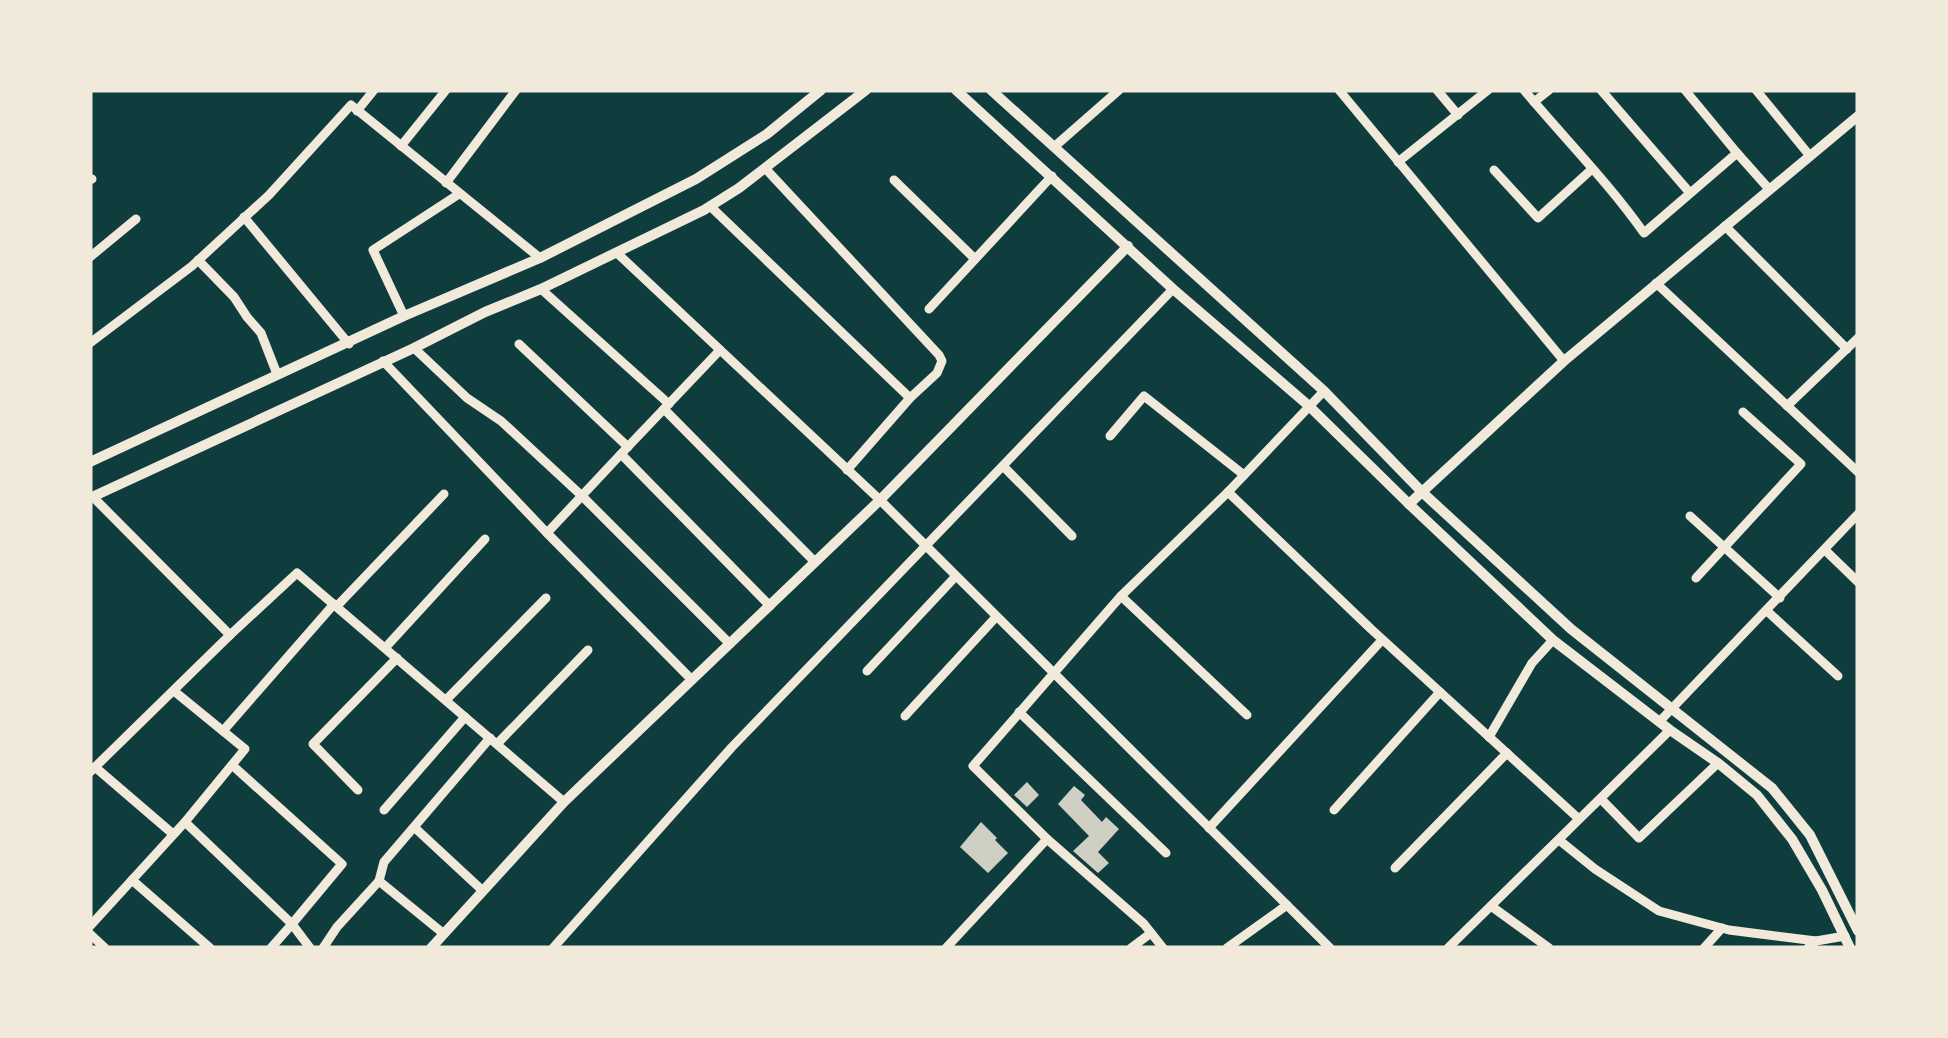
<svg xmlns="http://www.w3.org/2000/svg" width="1948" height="1038" font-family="'Nunito Sans',sans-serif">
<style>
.building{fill:#cfcfc3}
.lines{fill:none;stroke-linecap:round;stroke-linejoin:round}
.minor{stroke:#f1e9da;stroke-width:9}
.tertiary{stroke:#f1e9da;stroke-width:10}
</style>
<rect width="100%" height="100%" fill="#0f3d3e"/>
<g class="building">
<polygon points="1027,782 1039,795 1027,807 1014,795"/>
<polygon points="1074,786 1085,795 1081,800 1102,822 1106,817 1119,829 1098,852 1109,863 1098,873 1073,851 1089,836 1058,804"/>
<polygon points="981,822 997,838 995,840 1008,853 988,873 960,847"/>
</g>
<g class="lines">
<g class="minor">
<polyline points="1339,90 1564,361"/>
<polyline points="1437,90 1458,115"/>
<path d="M1524,90C1564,138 1608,182 1644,233L1737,153L1769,189"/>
<polyline points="1601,90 1690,193"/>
<polyline points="1685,90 1737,153"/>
<polyline points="1756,90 1810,156"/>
<polyline points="1534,102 1549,90"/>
<polyline points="357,111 374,90"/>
<polyline points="401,146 446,90"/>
<polyline points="1054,147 1119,90"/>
<polyline points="1398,162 1488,90"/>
<polyline points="765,168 939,355 942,361 937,373 910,398 847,470"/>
<polyline points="1494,170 1538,218 1592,169"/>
<polyline points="90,180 92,179"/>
<polyline points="894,180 975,259"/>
<polyline points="446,183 516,90"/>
<polyline points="710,206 910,398"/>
<polyline points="244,217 349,344"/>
<polyline points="1725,226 1847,349"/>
<polyline points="617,253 880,500 1330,948"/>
<polyline points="90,257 136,219"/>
<polyline points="198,260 234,297 247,317 261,333 277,374"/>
<polyline points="1656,283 1858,472"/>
<polyline points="541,289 669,404"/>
<polyline points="929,309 1052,176"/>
<polyline points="404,316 373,250 459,194"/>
<polyline points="90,343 192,266 269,195 351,105 540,258"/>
<polyline points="519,344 628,447"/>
<polyline points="414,348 467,398 501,421 582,496 730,644"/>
<polyline points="720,350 621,454 770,606"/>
<polyline points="383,361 547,533 621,454"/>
<polyline points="1787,406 1858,338"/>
<polyline points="664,409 815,562"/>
<polyline points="1110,436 1144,396 1244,475"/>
<polyline points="1003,466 1072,536"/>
<polyline points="1228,492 1371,629 1579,819"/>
<polyline points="93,497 230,635"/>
<polyline points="1690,516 1780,598"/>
<polyline points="547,533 692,680"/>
<polyline points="1825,550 1858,582"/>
<polyline points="1696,578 1801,464 1743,412"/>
<polyline points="1121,596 1247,715"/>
<polyline points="337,606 444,494"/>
<polyline points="1767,611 1838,676"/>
<polyline points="385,648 485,539"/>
<polyline points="867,671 956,576"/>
<polyline points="446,700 546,598"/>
<polyline points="1019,712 1166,853"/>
<polyline points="905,716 996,617"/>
<polyline points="1659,722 1858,514"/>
<polyline points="223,731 334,604"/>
<polyline points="1489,737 1532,663 1553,640"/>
<polyline points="497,744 588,650"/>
<polyline points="232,765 342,864 292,924 310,948"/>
<polyline points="95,767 173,834"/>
<polyline points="90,772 230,635 297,573 564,802"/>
<polyline points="358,790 313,744 397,658"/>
<polyline points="1601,799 1639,838 1718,763"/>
<polyline points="384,810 465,717"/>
<polyline points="1334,810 1440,692"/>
<polyline points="185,822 292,924 271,948"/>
<polyline points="414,827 483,891"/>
<polyline points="1209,828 1382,640"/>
<polyline points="1047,839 973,766 1121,596 1228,492 1324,391"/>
<polyline points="1559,840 1595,869 1659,911 1729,930 1816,941"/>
<polyline points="1395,868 1507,753"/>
<polyline points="132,880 210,948"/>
<polyline points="1491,906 1549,948"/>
<polyline points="90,926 185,822 245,749 174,691"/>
<polyline points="90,934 105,948"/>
<polyline points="444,934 379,881 384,862 490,738"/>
<polyline points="323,948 337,927 379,881"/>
<polyline points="553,948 732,747 1173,289"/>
<polyline points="946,948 1047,839 1144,924 1163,948"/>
<polyline points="1131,948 1151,933"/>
<polyline points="1227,948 1287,905"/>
<polyline points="1448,948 1670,730"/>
<polyline points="1704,948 1722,928"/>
<polyline points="1808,948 1816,941 1845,936"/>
</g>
<g class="tertiary">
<polyline points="956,90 1173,289 1309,406 1409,504 1553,640 1670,730 1718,763 1757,795 1792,839 1822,890 1850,948"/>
<polyline points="991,90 1324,391 1422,492 1571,629 1772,788 1810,835 1858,931"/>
<polyline points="90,462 404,316 540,258 696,179 767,134 821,90"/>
<polyline points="90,498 414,348 485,312 541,289 704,210 739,188 866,90"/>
<polyline points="1409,504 1564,361 1858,116"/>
<polyline points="431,948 564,802 880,500 1128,246"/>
</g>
</g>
<rect width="1948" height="1038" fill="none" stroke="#f1e9da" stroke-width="185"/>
</svg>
